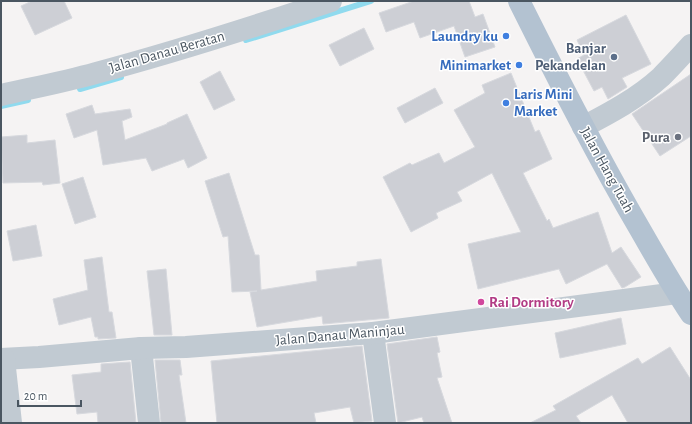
<svg xmlns="http://www.w3.org/2000/svg" width="692" height="424" font-family="'Alegreya Sans',sans-serif">
<style>
.lines{fill:none;stroke-linecap:round;stroke-linejoin:round}
.stream{stroke:#90daee;stroke-width:6}
.building{fill:#cdcfd5;stroke:#d7d9de}
.minor{stroke:#c1cad2;stroke-width:22}
.major{stroke:#b3c2d1;stroke-width:22}
.shop-dot{fill:#3f7fe0;stroke:#fff;stroke-width:1.5}
.service-dot{fill:#5c6f8a;stroke:#fff;stroke-width:1.5}
.worship-dot{fill:#6b7280;stroke:#fff;stroke-width:1.5}
.hotel-dot{fill:#d1479c;stroke:#fff;stroke-width:1.5}
.labels{text-anchor:middle;dominant-baseline:central;stroke-width:3;stroke-linejoin:round;paint-order:stroke}
.shop-label{font-size:15px;font-weight:bold;fill:#366cbe;stroke:#fff;text-anchor:end}
.service-label{font-size:15px;font-weight:bold;fill:#4e5e75;stroke:#fff;text-anchor:end}
.street-label{font-size:15px;fill:#4a5661;stroke:#fff}
.worship-label{font-size:15px;font-weight:bold;fill:#5b616d;stroke:#fff;text-anchor:end}
.hotel-label{font-size:15px;font-weight:bold;fill:#b23c85;stroke:#fff;text-anchor:start}
</style>
<rect width="100%" height="100%" fill="#f5f3f3"/>
<g class="lines">
<g class="stream">
<polyline points="246,40 371,1"/>
<polyline points="80,89 121,77"/>
<polyline points="1,106 28,100"/>
</g>
</g>
<g class="building">
<polygon points="32,1 64,1 72,18 35,35 21,6"/>
<polygon points="414,1 469,1 475,17 483,14 495,47 465,57 454,26 420,38 414,22 386,32 379,13"/>
<polygon points="626,15 651,64 622,78 627,87 608,99 602,87 594,91 577,59 584,55 577,40"/>
<polygon points="364,28 374,49 340,66 329,45"/>
<polygon points="220,71 235,100 214,110 200,82"/>
<polygon points="511,73 535,132 539,130 552,159 523,173 547,221 549,219 553,228 598,212 612,253 621,247 641,277 625,287 622,288 607,264 566,284 559,269 478,289 468,244 521,232 492,173 457,192 462,201 436,213 438,218 411,232 383,177 410,163 412,165 439,153 444,163 475,147 454,110 485,93 482,85"/>
<polygon points="691,74 691,136 660,156 632,114"/>
<polygon points="435,88 443,103 405,123 397,108"/>
<polygon points="92,105 95,114 130,109 132,117 122,121 125,140 167,124 167,123 187,114 207,158 188,168 184,159 152,171 146,158 103,165 97,130 74,138 66,114"/>
<polygon points="27,135 27,143 55,140 60,183 43,185 42,182 3,183 1,137"/>
<polygon points="229,173 255,255 259,255 261,290 317,281 316,271 357,266 357,262 381,259 389,318 323,324 322,316 257,327 250,292 257,291 232,292 228,236 223,237 205,181"/>
<polygon points="83,177 96,217 75,224 62,184"/>
<polygon points="36,225 42,256 13,261 7,231"/>
<polygon points="102,257 109,312 112,312 116,338 98,339 98,337 95,337 91,317 59,325 53,299 88,290 84,260"/>
<polygon points="166,269 172,335 154,335 147,271"/>
<polygon points="621,318 626,344 560,358 555,333"/>
<polygon points="437,337 440,352 437,353 442,377 437,378 452,423 424,423 422,417 398,423 387,344"/>
<polygon points="362,346 372,421 354,423 350,407 314,413 316,423 217,423 211,361"/>
<polygon points="670,347 691,380 691,423 628,423 612,395 576,416 581,423 530,423 556,410 553,406 638,358 642,364"/>
<polygon points="155,360 180,360 182,375 179,375 186,423 161,423"/>
<polygon points="130,362 136,423 98,423 97,412 77,414 72,375 101,372 101,364"/>
</g>
<g class="lines">
<g class="minor">
<path d="M1,95C32,88 64,82 96,73C175,52 253,27 331,1"/>
<path d="M583,127C610,113 638,98 661,77C671,67 681,56 691,45"/>
<polyline points="373,333 385,423"/>
<polyline points="141,348 149,423"/>
<polyline points="1,359 39,357 141,348 186,347 373,333 677,293"/>
<polyline points="4,359 11,423"/>
</g>
<path class="major" d="M519,1C558,79 597,156 641,231C657,259 673,287 691,314"/>
</g>
<g class="shop-dot">
<circle cx="506" cy="36" r="4"/>
<circle cx="519" cy="65" r="4"/>
<circle cx="506" cy="103" r="4"/>
</g>
<circle class="service-dot" cx="614" cy="57" r="4"/>
<circle class="worship-dot" cx="678" cy="137" r="4"/>
<circle class="hotel-dot" cx="481" cy="302" r="4"/>
<g class="labels">
<g class="shop-label">
<text x="498" y="36">Laundry ku</text>
<text x="511" y="65">Minimarket</text>
<text x="514" y="94" text-anchor="start">Laris Mini<tspan x="514" dy="17">Market</tspan></text>
</g>
<g class="service-label">
<text x="606" y="48">Banjar<tspan x="606" dy="17">Pekandelan</tspan></text>
</g>
<g class="street-label">
<text transform="translate(167 52) rotate(-16)">Jalan Danau Beratan</text>
<text transform="translate(607 170) rotate(61)">Jalan Hang Tuah</text>
<text transform="translate(340 335) rotate(-5)">Jalan Danau Maninjau</text>
</g>
<g class="worship-label">
<text x="670" y="137">Pura</text>
</g>
<g class="hotel-label">
<text x="489" y="302">Rai Dormitory</text>
</g>
</g>
<rect width="692" height="424" fill="none" stroke="#4a5661" stroke-width="4"/>
<path d="M18 400v6h63v-6" fill="none" stroke="#4a5661" stroke-width="2"/>
<text x="24" y="400" font-size="12" fill="#4a5661" stroke="#ffffff" stroke-width="3" paint-order="stroke">20 m</text>
</svg>
